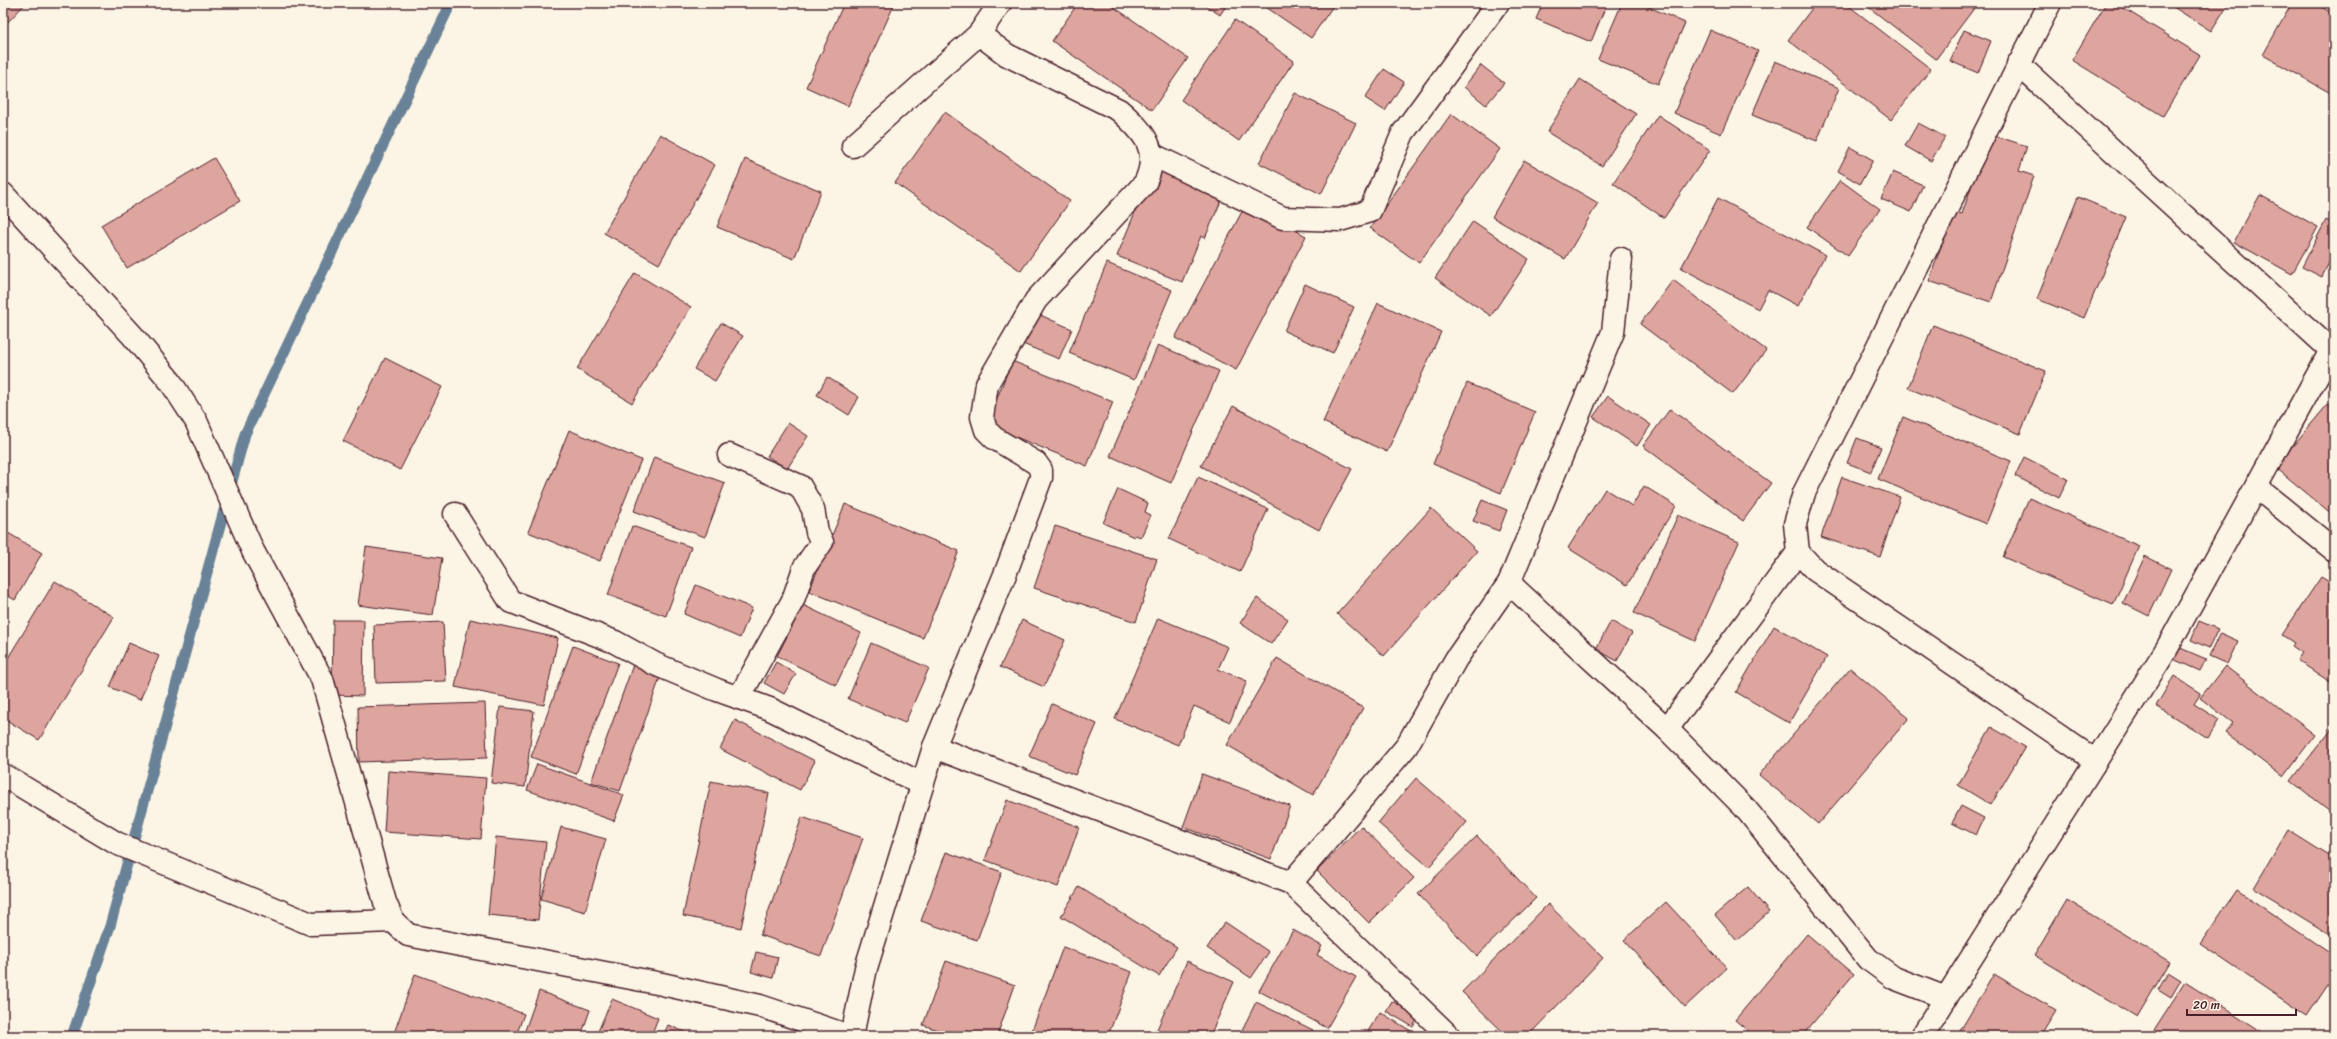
<svg xmlns="http://www.w3.org/2000/svg" width="2337" height="1039" font-family="Sriracha,sans-serif">
<style>
.lines{fill:none;stroke-linecap:round;stroke-linejoin:round}
.stream{stroke:#698297;stroke-width:11}
.building{fill:#dea49e;stroke:#4a1f2b}
.minor-casing{stroke:#4a1f2b;stroke-width:25}
.minor{stroke:#fcf5e5;stroke-width:22}
</style>
<rect width="100%" height="100%" fill="#fcf5e5"/>
<filter id="ink" filterUnits="userSpaceOnUse"><feTurbulence type="fractalNoise" baseFrequency=".025" numOctaves="2"/><feDisplacementMap in="SourceGraphic" scale="8" xChannelSelector="R" yChannelSelector="G"/><feConvolveMatrix kernelMatrix="1 2 1 2 8 2 1 2 1" color-interpolation-filters="sRGB"/></filter>
<g filter="url(#ink)">
<g class="lines">
<polyline class="stream" points="72,1036 110,926 245,434 451,3"/>
</g>
<g class="building">
<polygon points="3,3 26,3 3,27"/>
<polygon points="844,3 895,3 848,106 806,87"/>
<polygon points="1078,3 1108,3 1188,58 1152,110 1052,41"/>
<polygon points="1202,3 1228,3 1220,15"/>
<polygon points="1260,3 1335,3 1311,38"/>
<polygon points="1543,3 1607,3 1591,42 1536,19"/>
<polygon points="1622,3 1640,3 1685,23 1658,84 1598,59"/>
<polygon points="1816,3 1845,3 1931,69 1891,120 1788,40"/>
<polygon points="1869,3 1978,3 1936,59 1867,6"/>
<polygon points="2106,3 2115,3 2200,55 2163,116 2072,60"/>
<polygon points="2167,3 2229,3 2211,31"/>
<polygon points="2292,3 2314,3 2334,14 2334,95 2263,55"/>
<polygon points="1235,20 1294,61 1239,141 1181,100"/>
<polygon points="1710,30 1758,51 1721,134 1674,113"/>
<polygon points="1964,30 1991,41 1978,73 1950,61"/>
<polygon points="1775,61 1839,88 1817,141 1752,115"/>
<polygon points="1481,65 1504,83 1486,105 1464,87"/>
<polygon points="1384,69 1404,82 1385,111 1365,98"/>
<polygon points="1580,79 1636,114 1602,166 1547,132"/>
<polygon points="1295,93 1356,123 1321,194 1259,163"/>
<polygon points="945,112 1070,201 1021,271 895,183"/>
<polygon points="1451,114 1500,149 1419,263 1370,228"/>
<polygon points="1658,115 1710,150 1664,218 1613,183"/>
<polygon points="1918,123 1945,137 1931,161 1905,146"/>
<polygon points="660,134 715,165 659,264 604,233"/>
<polygon points="1989,134 2027,146 2019,171 2034,176 1991,302 1929,281 1953,211 1962,214"/>
<polygon points="1850,147 1873,160 1860,184 1838,171"/>
<polygon points="214,158 240,201 127,268 101,225"/>
<polygon points="745,159 821,191 794,259 717,227"/>
<polygon points="1524,160 1598,203 1565,259 1492,217"/>
<polygon points="1154,166 1224,194 1205,238 1201,236 1182,282 1117,256"/>
<polygon points="1893,172 1923,185 1911,212 1881,199"/>
<polygon points="1840,180 1880,209 1848,256 1807,227"/>
<polygon points="2260,195 2318,227 2292,274 2234,242"/>
<polygon points="2078,197 2126,217 2084,318 2037,299"/>
<polygon points="1718,198 1825,255 1798,306 1768,290 1758,309 1681,268"/>
<polygon points="1246,204 1306,236 1236,370 1175,338"/>
<polygon points="2326,220 2334,224 2334,252 2322,277 2302,267"/>
<polygon points="1473,221 1529,259 1491,316 1435,278"/>
<polygon points="1107,263 1172,290 1134,380 1069,353"/>
<polygon points="635,273 691,307 632,403 577,369"/>
<polygon points="1673,280 1766,350 1733,394 1640,324"/>
<polygon points="1305,284 1354,307 1333,353 1284,331"/>
<polygon points="1378,303 1441,332 1387,452 1323,422"/>
<polygon points="1031,311 1072,329 1059,359 1018,342"/>
<polygon points="721,323 743,336 715,381 694,369"/>
<polygon points="1933,325 2046,371 2020,434 1908,388"/>
<polygon points="1158,345 1219,371 1171,483 1110,456"/>
<polygon points="385,358 442,387 400,470 343,441"/>
<polygon points="1012,361 1113,402 1087,466 986,425"/>
<polygon points="827,377 859,397 849,415 817,395"/>
<polygon points="1467,383 1535,412 1501,493 1433,464"/>
<polygon points="1608,396 1651,425 1637,446 1593,417"/>
<polygon points="2328,404 2334,409 2333,515 2275,467"/>
<polygon points="1233,406 1352,469 1319,530 1201,466"/>
<polygon points="1670,409 1771,483 1743,521 1643,446"/>
<polygon points="1903,417 2011,461 1986,524 1878,479"/>
<polygon points="788,423 808,436 787,469 767,456"/>
<polygon points="569,430 641,460 600,561 528,532"/>
<polygon points="1857,438 1881,447 1871,472 1847,463"/>
<polygon points="654,457 725,483 705,537 634,511"/>
<polygon points="2024,457 2068,479 2059,498 2015,476"/>
<polygon points="1198,477 1268,509 1240,572 1169,539"/>
<polygon points="1842,477 1900,497 1880,557 1821,537"/>
<polygon points="1644,486 1676,506 1627,585 1568,548 1605,489 1632,506"/>
<polygon points="1118,489 1148,503 1145,512 1151,515 1141,537 1135,535 1134,537 1103,523"/>
<polygon points="2029,498 2139,546 2113,605 2003,557"/>
<polygon points="1482,500 1507,510 1499,531 1473,521"/>
<polygon points="845,504 959,551 923,638 809,591"/>
<polygon points="1431,508 1477,551 1384,656 1337,614"/>
<polygon points="1678,515 1739,542 1695,641 1634,613"/>
<polygon points="632,526 691,547 666,616 608,595"/>
<polygon points="1055,526 1157,559 1136,622 1034,588"/>
<polygon points="3,530 42,553 15,600 3,593"/>
<polygon points="366,547 442,558 433,615 358,605"/>
<polygon points="2145,556 2171,569 2149,616 2123,603"/>
<polygon points="2321,577 2334,585 2334,677 2330,682 2297,660 2302,653 2292,646 2294,643 2282,635"/>
<polygon points="55,581 114,617 39,740 3,718 3,666"/>
<polygon points="696,585 752,608 740,638 684,614"/>
<polygon points="1257,598 1288,619 1271,644 1240,623"/>
<polygon points="803,605 861,633 836,685 777,656"/>
<polygon points="1158,618 1228,647 1218,669 1247,681 1230,722 1194,706 1178,745 1115,719"/>
<polygon points="470,619 558,638 544,705 455,687"/>
<polygon points="333,620 364,620 363,696 332,695"/>
<polygon points="1022,620 1065,640 1044,687 1000,667"/>
<polygon points="1611,621 1632,633 1617,661 1596,649"/>
<polygon points="2199,621 2218,629 2209,648 2191,640"/>
<polygon points="443,622 446,681 376,683 374,625"/>
<polygon points="1774,626 1827,657 1789,723 1736,692"/>
<polygon points="2220,633 2238,641 2227,664 2209,656"/>
<polygon points="129,643 159,656 140,700 110,687"/>
<polygon points="871,643 929,668 905,723 848,699"/>
<polygon points="573,646 618,663 576,774 531,757"/>
<polygon points="2178,647 2206,659 2200,671 2173,659"/>
<polygon points="1277,658 1363,708 1313,795 1227,745"/>
<polygon points="634,662 662,672 620,791 591,782"/>
<polygon points="776,662 796,674 784,694 764,683"/>
<polygon points="2225,666 2315,735 2283,777 2225,733 2233,723 2200,698"/>
<polygon points="1850,668 1909,718 1818,824 1759,775"/>
<polygon points="2174,676 2201,693 2194,704 2219,720 2208,738 2156,706"/>
<polygon points="485,703 487,758 359,762 358,707"/>
<polygon points="1052,704 1097,724 1075,775 1029,756"/>
<polygon points="500,707 534,711 525,787 491,783"/>
<polygon points="735,720 815,761 800,790 720,749"/>
<polygon points="1991,727 2025,747 1991,805 1958,785"/>
<polygon points="2332,728 2334,729 2334,814 2291,781"/>
<polygon points="537,764 624,795 614,821 527,790"/>
<polygon points="388,771 486,778 481,839 384,832"/>
<polygon points="1202,774 1290,806 1271,859 1183,827"/>
<polygon points="1416,778 1467,822 1429,867 1378,823"/>
<polygon points="711,781 769,793 741,928 683,916"/>
<polygon points="1007,800 1079,827 1058,887 985,860"/>
<polygon points="1961,806 1984,818 1976,835 1952,823"/>
<polygon points="802,817 863,838 821,956 760,935"/>
<polygon points="1361,826 1414,878 1369,923 1317,871"/>
<polygon points="561,827 606,839 585,912 541,899"/>
<polygon points="2288,830 2334,859 2334,937 2254,888"/>
<polygon points="1477,836 1536,898 1477,956 1418,894"/>
<polygon points="496,837 546,842 538,920 488,915"/>
<polygon points="946,852 1002,872 977,940 921,921"/>
<polygon points="1079,887 1177,947 1159,976 1061,916"/>
<polygon points="1748,887 1769,912 1737,941 1715,915"/>
<polygon points="2237,890 2334,956 2334,976 2307,1016 2200,944"/>
<polygon points="2067,900 2170,962 2137,1017 2034,955"/>
<polygon points="1666,902 1727,968 1685,1007 1624,940"/>
<polygon points="1548,904 1603,958 1528,1036 1507,1036 1462,992"/>
<polygon points="1225,922 1269,952 1251,978 1207,948"/>
<polygon points="1293,930 1322,946 1317,955 1356,977 1327,1028 1259,991"/>
<polygon points="1807,934 1854,974 1802,1036 1754,1036 1735,1020"/>
<polygon points="1063,947 1132,972 1108,1036 1030,1036"/>
<polygon points="756,952 778,957 773,978 751,972"/>
<polygon points="946,961 1015,985 997,1036 955,1036 923,1025"/>
<polygon points="1187,961 1234,982 1210,1036 1154,1036"/>
<polygon points="2168,972 2181,980 2171,997 2158,989"/>
<polygon points="415,974 524,1014 516,1036 393,1036"/>
<polygon points="1994,974 2056,1010 2040,1036 1957,1036"/>
<polygon points="2185,982 2261,1031 2258,1036 2150,1036"/>
<polygon points="539,991 590,1010 581,1036 523,1036"/>
<polygon points="612,999 658,1018 651,1036 596,1036"/>
<polygon points="1392,1001 1419,1016 1413,1027 1386,1011"/>
<polygon points="1256,1002 1313,1030 1310,1036 1239,1036"/>
<polygon points="1380,1012 1419,1036 1365,1036"/>
<polygon points="668,1025 695,1036 663,1036"/>
</g>
<g class="lines">
<g class="minor-casing">
<g id="minor">
<polyline points="2050,3 1804,493 1795,524 1798,552 1815,570 2096,761"/>
<polyline points="2018,64 2332,351"/>
<polyline points="853,146 979,34 1000,3"/>
<polyline points="1151,154 1283,218 1340,220 1370,211 1403,133 1498,3"/>
<polyline points="3,194 132,335 170,381 196,421 253,551 322,679 385,902 393,921 408,935 662,984 760,1006 849,1036"/>
<polyline points="729,455 800,486 813,509 817,532 822,542 804,568 793,600 739,698"/>
<polyline points="2256,487 2334,550"/>
<polyline points="455,514 510,601 615,642 655,664 717,690 770,709 922,784"/>
<polyline points="1509,583 1667,729 1745,808 1868,959 1894,978 1946,998"/>
<polyline points="1667,729 1798,552"/>
<polyline points="934,747 1291,883 1449,1036"/>
<polyline points="3,775 116,843 311,924 393,921"/>
<polyline points="1291,883 1406,747 1456,659 1509,583 1613,332 1621,259"/>
<path d="M852,1036L866,968L934,747L1006,572L1041,478V470L1036,463L994,438L986,430L982,417L987,384L1036,300L1145,183C1161,150 1144,132 1119,110L1007,55L979,34"/>
<polyline points="1922,1036 2166,650 2334,345"/>
</g>
</g>
<use href="#minor" class="minor"/>
</g>
</g>
<rect width="2337" height="1039" fill="none" stroke="#fcf5e5" stroke-width="16"/>
<rect x="8" y="8" width="2321" height="1023" fill="none" stroke="#4a1f2b" stroke-width="1.5" filter="url(#ink)"/>
<path d="M2187 1009v6h109v-6" fill="none" stroke="#4a1f2b" stroke-width="2"/>
<text x="2193" y="1009" font-size="12" fill="#4a1f2b" stroke="#fcf5e5" stroke-width="3" paint-order="stroke">20 m</text>
</svg>
